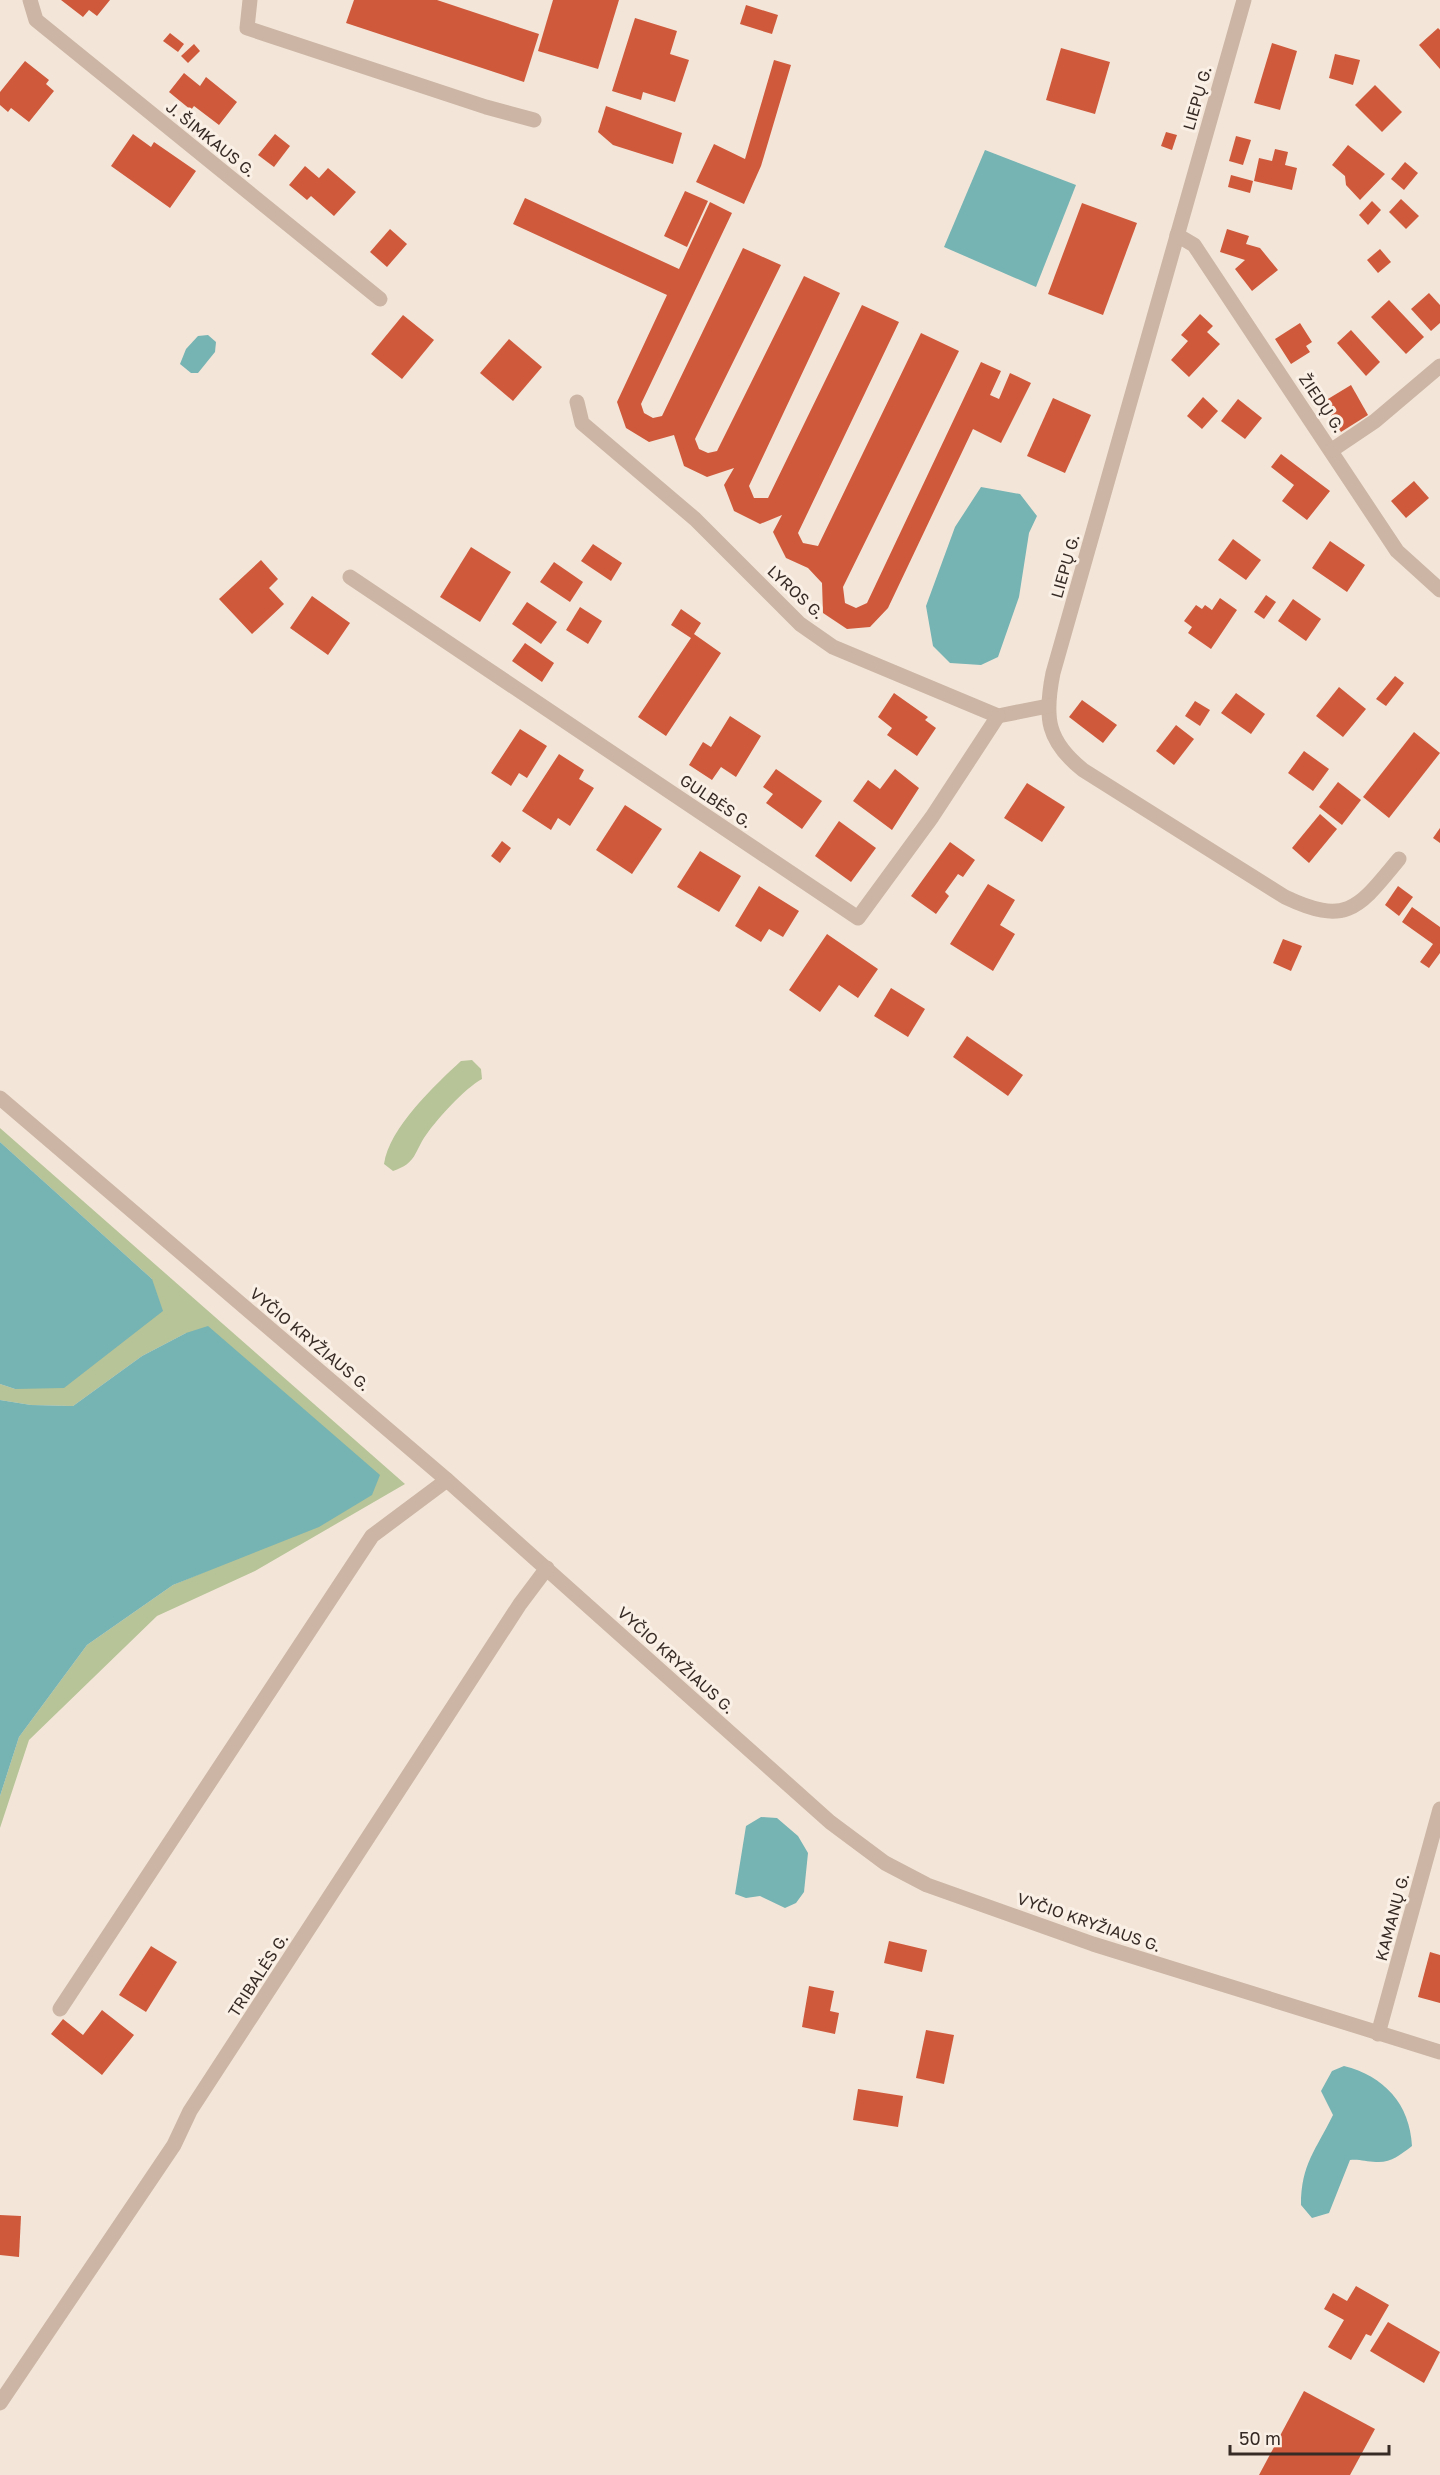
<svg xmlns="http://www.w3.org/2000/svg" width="1440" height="2475" font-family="'Golos Text',sans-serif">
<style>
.green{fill:#b7c498}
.water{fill:#76b3b3}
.building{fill:#cf593b}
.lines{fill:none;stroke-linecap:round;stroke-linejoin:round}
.minor{stroke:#ccb5a4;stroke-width:15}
.labels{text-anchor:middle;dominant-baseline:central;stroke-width:6;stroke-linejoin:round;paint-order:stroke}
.street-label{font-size:16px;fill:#372b26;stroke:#fbf0e6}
</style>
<rect width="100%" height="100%" fill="#f3e6d9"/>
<g class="green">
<path d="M472,1060L481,1069L482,1079C464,1089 438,1118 426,1135C414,1152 417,1163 393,1171L384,1164C389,1128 435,1085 461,1061Z"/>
<polygon points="0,1128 405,1484 255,1571 157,1616 29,1740 0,1828 0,1796 19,1737 87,1645 173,1585 245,1555 186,1333 142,1356 73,1406 31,1405 0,1400 0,1384 15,1389 152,1279 0,1142"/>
</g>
<g class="water">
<polygon points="985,150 1076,185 1036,287 944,247"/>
<polygon points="208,335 216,342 215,352 198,373 191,373 180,364 186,349 198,336"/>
<polygon points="981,487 1020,494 1037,516 1029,533 1019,597 998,657 981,665 950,663 933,646 926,606 955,527"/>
<polygon points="0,1142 152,1279 163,1311 64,1388 15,1389 0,1384"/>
<polygon points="208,1326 380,1475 372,1495 319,1527 173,1585 87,1645 19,1737 0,1796 0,1400 31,1405 73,1406 142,1356 186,1333"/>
<polygon points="761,1817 777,1818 798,1836 808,1853 804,1892 796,1903 785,1908 760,1896 746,1898 735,1894 746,1826"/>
<path d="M1344,2066C1384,2076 1410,2104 1412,2146C1400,2155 1391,2163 1376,2162C1366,2162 1360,2159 1350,2160L1329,2213L1312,2218L1301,2205C1301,2164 1316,2150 1333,2115L1321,2091L1332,2071Z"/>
</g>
<g class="building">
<polygon points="61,0 110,0 97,16 89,10 83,17"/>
<polygon points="354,0 437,0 539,34 524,82 346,23"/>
<polygon points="553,0 619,0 598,69 538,51"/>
<polygon points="746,5 778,15 772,34 740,24"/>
<polygon points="635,18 677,31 670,54 689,60 675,102 643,92 641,100 612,91"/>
<polygon points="1438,28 1440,30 1440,69 1419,45"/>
<polygon points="170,33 184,44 178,52 163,41"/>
<polygon points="1272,43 1297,51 1280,110 1254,103"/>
<polygon points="194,44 200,51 188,63 181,56"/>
<polygon points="1061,48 1110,62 1095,114 1046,100"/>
<polygon points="1335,54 1360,60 1353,85 1329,78"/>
<polygon points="774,60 791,65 761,166 744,204 696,182 714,144 745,159"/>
<polygon points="25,61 49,80 46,84 54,91 29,122 11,108 8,112 0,105 0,92"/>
<polygon points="184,73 200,86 206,77 237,102 219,125 194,106 191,110 169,92"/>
<polygon points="1375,85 1402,112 1382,132 1355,105"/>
<polygon points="606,106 682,133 673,164 613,145 598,132"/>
<polygon points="1166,132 1177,135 1172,150 1161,146"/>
<polygon points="133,134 151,147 154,142 196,171 170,208 111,166"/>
<polygon points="275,134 290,146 274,167 258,155"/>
<polygon points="1236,136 1251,140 1243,165 1229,161"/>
<polygon points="1348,145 1385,174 1360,200 1346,185 1345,176 1332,165"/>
<polygon points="1275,149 1288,152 1285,165 1297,168 1292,190 1254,181 1259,158 1272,161"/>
<polygon points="1405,162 1418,173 1404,190 1391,179"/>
<polygon points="305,166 319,178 328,168 356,192 334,216 311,196 307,200 289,185"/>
<polygon points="1231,175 1253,181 1250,193 1228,187"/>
<polygon points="685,191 708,201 687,247 664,236"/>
<polygon points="525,198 679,269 710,202 732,213 641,404 644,413 653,418 662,416 743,248 781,265 695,439 699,449 708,453 717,451 804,276 840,293 749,486 754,498 768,498 862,305 899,322 798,533 803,543 818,546 921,333 959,351 843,587 845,603 856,608 867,603 981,362 1001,371 990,395 999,399 1010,373 1031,383 1001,443 973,429 888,608 870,627 847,629 823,613 822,583 808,568 786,558 773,532 782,515 760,524 734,511 724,485 734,468 707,477 684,466 674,435 649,442 626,428 617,402 667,295 513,224"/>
<polygon points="1401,199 1419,216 1406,229 1389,212"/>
<polygon points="1372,201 1381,210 1368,225 1359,215"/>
<polygon points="1082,203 1137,223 1103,315 1048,294"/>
<polygon points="390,229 407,244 387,267 370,252"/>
<polygon points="1227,229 1249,236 1246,244 1260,248 1278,270 1252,291 1235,269 1245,260 1220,252"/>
<polygon points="1380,249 1391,262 1378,273 1367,260"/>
<polygon points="1429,293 1440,305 1440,323 1431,331 1411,309"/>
<polygon points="1389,300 1424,337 1406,354 1371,317"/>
<polygon points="1200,314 1213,326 1207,332 1220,344 1189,377 1171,360 1188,341 1181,335"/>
<polygon points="403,315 434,340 402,379 371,354"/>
<polygon points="1300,323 1312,342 1306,346 1310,352 1291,364 1275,339"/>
<polygon points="1351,330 1380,362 1366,376 1337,343"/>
<polygon points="509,339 542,367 513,401 480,373"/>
<polygon points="1351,385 1368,415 1341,432 1323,402"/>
<polygon points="1203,397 1218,411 1202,429 1187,416"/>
<polygon points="1053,398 1091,415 1065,473 1027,456"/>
<polygon points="1238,399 1262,418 1245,439 1221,421"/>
<polygon points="1281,454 1330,491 1307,520 1282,501 1294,485 1271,467"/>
<polygon points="1414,481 1429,498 1406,518 1391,501"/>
<polygon points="1233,539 1261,560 1246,580 1218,560"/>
<polygon points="1330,541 1365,565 1347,592 1312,568"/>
<polygon points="593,544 622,563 611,581 581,561"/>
<polygon points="471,547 511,572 480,622 440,597"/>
<polygon points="261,560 278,579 269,588 284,604 252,634 219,599"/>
<polygon points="554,562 583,582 570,602 540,582"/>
<polygon points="1266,595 1276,602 1264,619 1254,612"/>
<polygon points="312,596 350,623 328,655 290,628"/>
<polygon points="1220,598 1237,610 1211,649 1188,633 1192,627 1184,621 1196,605 1202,609 1205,605 1212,610"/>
<polygon points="1293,599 1321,619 1306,641 1278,621"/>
<polygon points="527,602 557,622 541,644 512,624"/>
<polygon points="580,607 602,621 588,644 566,630"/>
<polygon points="681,609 701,623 694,634 721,653 666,736 638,717 691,638 671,625"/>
<polygon points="525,643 554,663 542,682 512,661"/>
<polygon points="1395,676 1404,683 1386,706 1376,699"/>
<polygon points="1339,687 1366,709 1343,737 1316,716"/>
<polygon points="894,693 928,717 925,720 936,728 917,756 887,735 892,728 878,717"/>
<polygon points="1236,693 1265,714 1251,734 1221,713"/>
<polygon points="1082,700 1117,725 1103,743 1069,717"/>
<polygon points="1195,701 1210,710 1200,726 1185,716"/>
<polygon points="730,716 761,736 736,777 721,767 712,780 689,765 703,742 711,747"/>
<polygon points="1176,725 1194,739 1174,765 1156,751"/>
<polygon points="520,729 547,746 527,778 519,773 511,786 491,773"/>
<polygon points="1414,732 1440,753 1389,818 1363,797"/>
<polygon points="1304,751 1329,769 1313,791 1288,773"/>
<polygon points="559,754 584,770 579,779 594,788 570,826 558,818 551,830 522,811"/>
<polygon points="776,769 822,801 802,829 766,803 773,794 763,787"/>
<polygon points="895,769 919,788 892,830 853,801 868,780 880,789"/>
<polygon points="1338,782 1361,800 1342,825 1319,807"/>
<polygon points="1027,783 1065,807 1042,842 1004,818"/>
<polygon points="625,805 662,829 632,874 596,850"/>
<polygon points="1320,814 1337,829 1309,863 1292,848"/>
<polygon points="839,821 876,848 851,882 815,856"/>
<polygon points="1440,828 1440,843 1433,838"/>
<polygon points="502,841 511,848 500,863 491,856"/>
<polygon points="950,842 975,860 963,877 958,874 945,892 949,896 936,914 911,896"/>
<polygon points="700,851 741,876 719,912 677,887"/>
<polygon points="988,884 1015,900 1000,925 1015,934 993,971 950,944"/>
<polygon points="759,886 799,911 783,937 769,929 761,942 735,926"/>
<polygon points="1398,886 1413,897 1399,916 1385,905"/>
<polygon points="1412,907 1440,927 1440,953 1429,968 1420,962 1433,944 1402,922"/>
<polygon points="827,934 878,969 858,998 839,985 820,1012 789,990"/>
<polygon points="1283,939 1302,946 1291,971 1273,963"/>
<polygon points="891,988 925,1009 908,1037 874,1016"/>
<polygon points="967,1036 1023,1075 1008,1096 953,1057"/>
<polygon points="889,1941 927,1950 922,1972 884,1963"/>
<polygon points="151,1946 177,1962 146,2012 119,1995"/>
<polygon points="1430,1952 1440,1955 1440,2003 1418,1997"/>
<polygon points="809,1986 834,1991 830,2011 839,2013 835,2034 802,2027"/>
<polygon points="102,2010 134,2035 102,2075 51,2034 63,2019 83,2035"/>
<polygon points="926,2030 954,2035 944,2084 916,2078"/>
<polygon points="858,2089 903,2096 898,2127 853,2120"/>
<polygon points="0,2215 21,2216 19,2257 0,2255"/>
<polygon points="1356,2286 1389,2305 1371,2336 1366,2334 1351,2360 1328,2347 1344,2320 1324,2309 1333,2293 1347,2301"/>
<polygon points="1388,2322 1440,2352 1424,2383 1370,2351"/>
<polygon points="1304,2391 1375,2429 1350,2475 1259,2475"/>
</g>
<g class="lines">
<g class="minor">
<polyline points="30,0 36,20 380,299"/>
<polyline points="250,0 247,28 486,107 534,120"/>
<path d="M1244,0L1053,673C1044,718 1047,741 1083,770L1285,897C1348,927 1359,907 1399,859"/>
<polyline points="1177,235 1194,245 1397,551 1440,590"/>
<polyline points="577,402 582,423 695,519 800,624 833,647 998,716 1048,706"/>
<polyline points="1332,450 1375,421 1440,366"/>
<polyline points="350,577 858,918 932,817 998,716"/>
<polyline points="0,1098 447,1480 830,1822 885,1863 927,1885 1093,1944 1440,2052"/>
<polyline points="60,2009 372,1536 447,1480"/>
<polyline points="1378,2034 1440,1809"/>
<polyline points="0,2403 174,2145 190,2111 520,1604 547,1568"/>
</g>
</g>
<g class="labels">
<g class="street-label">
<text transform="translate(1197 98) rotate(-74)">LIEPŲ G.</text>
<text transform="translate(211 139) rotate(39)">J. ŠIMKAUS G.</text>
<text transform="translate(1322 403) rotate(56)">ŽIEDŲ G.</text>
<text transform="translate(1065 566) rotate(-74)">LIEPŲ G.</text>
<text transform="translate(796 592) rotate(43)">LYROS G.</text>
<text transform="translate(716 801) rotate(34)">GULBĖS G.</text>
<text transform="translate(310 1339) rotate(40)">VYČIO KRYŽIAUS G.</text>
<text transform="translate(676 1660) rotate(42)">VYČIO KRYŽIAUS G.</text>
<text transform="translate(1392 1917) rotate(-75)">KAMANŲ G.</text>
<text transform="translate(1089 1922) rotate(19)">VYČIO KRYŽIAUS G.</text>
<text transform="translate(258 1975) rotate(-57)">TRIBALĖS G.</text>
</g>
</g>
<path d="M1230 2445v9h159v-9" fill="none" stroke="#372b26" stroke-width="3"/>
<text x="1239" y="2445" font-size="18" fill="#372b26" stroke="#fbf0e6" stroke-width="4.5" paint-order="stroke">50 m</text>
</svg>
